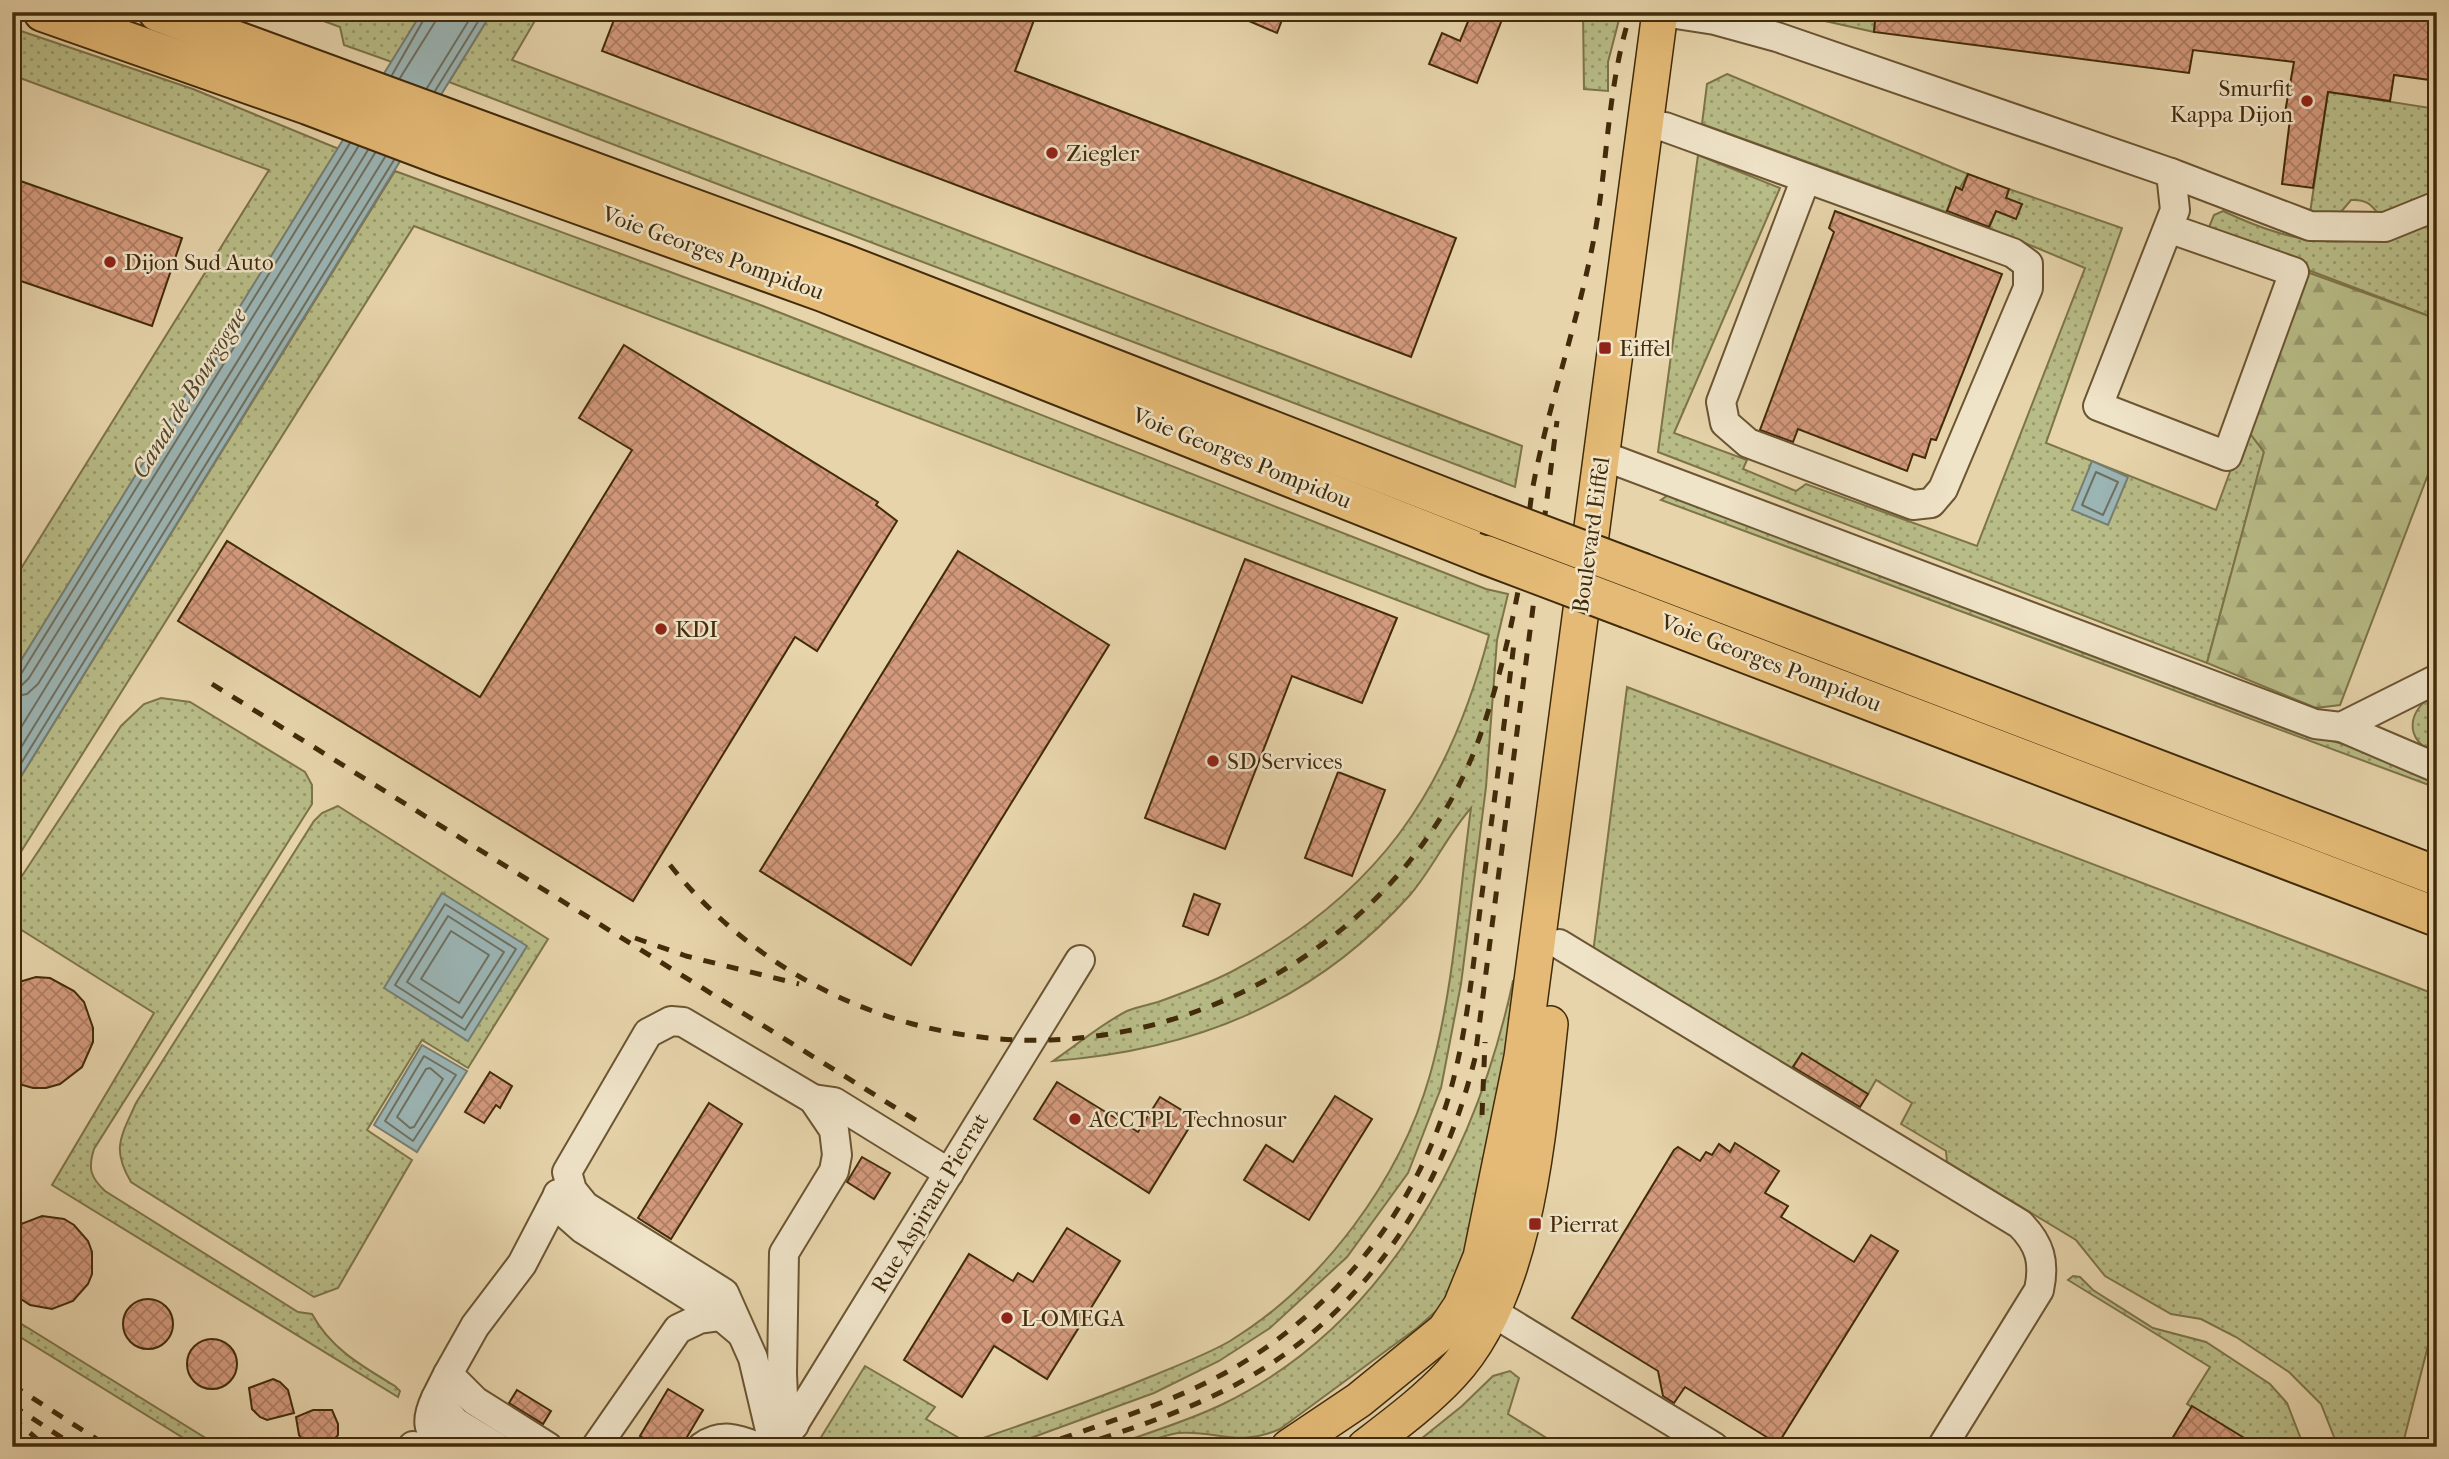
<svg xmlns="http://www.w3.org/2000/svg" width="2449" height="1459" font-family="'IM FELL French Canon',serif">
<style>
.grass{fill:url(#grass-dots);stroke:#7d7448;stroke-width:2}
.forest{fill:url(#forest-firs);stroke:#7d7448;stroke-width:2}
.water{fill:#9bb5b5;stroke:#777e71;stroke-width:2}
.lines{fill:none;stroke-linecap:round;stroke-linejoin:round}
.shore{stroke:#6e7060;stroke-width:2}
.building{fill:url(#building-cross-hatch);stroke:#422b0a;stroke-width:2}
.minor-casing{stroke:#6b5532;stroke-width:32}
.major-casing{stroke:#422b0a;stroke-width:38}
.highway-casing{stroke:#422b0a;stroke-width:42}
.minor{stroke:#efe3c8;stroke-width:28}
.major{stroke:#e4ba76;stroke-width:35}
.highway{stroke:#e4ba76;stroke-width:38}
.rail{stroke:#422b0a;stroke-width:5;stroke-dasharray:12 12;stroke-linecap:butt}
.highway-bridge-casing{stroke:#422b0a;stroke-width:42;stroke-linecap:butt}
.highway-bridge{stroke:#e4ba76;stroke-width:38}
.poi-dot{fill:#8f2418;stroke:#efe3c8;stroke-width:2.5}
.labels{text-anchor:middle;dominant-baseline:central;stroke-width:5;stroke-linejoin:round;paint-order:stroke}
.poi-label{font-size:23px;fill:#422b0a;stroke:#efe3c8;text-anchor:start}
.street-label{font-size:23px;fill:#422b0a;stroke:#efe3c8}
.water-label{font-size:24px;font-style:italic;fill:#54472c;stroke:#efe3c8}
</style>
<defs>
<pattern id="grass-dots" width="8" height="8" patternUnits="userSpaceOnUse" patternTransform="scale(1.75)"><rect width="8" height="8" fill="#b8bc87"/><path d="M2 2h.1M6 6h.1" fill="none" stroke="#97996d" stroke-width="1.8" stroke-linecap="round"/></pattern>
<pattern id="forest-firs" width="22" height="20" patternUnits="userSpaceOnUse" patternTransform="scale(1.75)"><rect width="22" height="20" fill="#b8bc87"/><path d="M5 1l3.5 6h-7zM16 11l3.5 6h-7z" fill="#97996d"/></pattern>
<pattern id="building-cross-hatch" width="8" height="8" patternUnits="userSpaceOnUse" patternTransform="scale(1.75)"><rect width="8" height="8" fill="#d49a7d"/><path d="M0 0l8 8M0 8l8-8" fill="none" stroke="#ae7e65"/></pattern>
</defs>
<rect width="100%" height="100%" fill="#e7d4ab"/>
<filter id="stains"><feTurbulence type="fractalNoise" baseFrequency=".00286" numOctaves="4"/><feColorMatrix values="0 0 0 0 .2 0 0 0 0 .09 0 0 0 0 .02 0 0 0 .5 -.17"/></filter>
<radialGradient id="worn" r=".72"><stop offset=".6" stop-color="#630" stop-opacity="0"/><stop offset="1" stop-color="#630" stop-opacity=".3"/></radialGradient>
<g class="grass">
<polygon points="299,12 422,12 392,62 344,45 340,27"/>
<polygon points="492,12 540,12 512,60 1522,446 1515,487 449,82"/>
<polygon points="1583,12 1621,12 1608,62 1608,91 1584,89"/>
<polygon points="1785,12 1870,12 1870,19 1875,20 1874,32"/>
<polygon points="12,28 193,89 339,149 12,675 12,583 269,170 12,75"/>
<path d="M2334,51L2361,80L2359,97L2437,109V197L2380,216C2371,204 2366,199 2351,200L2335,219L2310,213Z"/>
<polygon points="1727,74 1968,174 1946,212 1702,124 1707,84"/>
<polygon points="1698,155 1780,188 1674,433 1747,460 1743,469 1796,491 1806,484 1977,546 2085,268 1989,228 1996,211 2021,204 2006,198 2009,189 2122,228 2046,443 2216,510 2246,428 2264,452 2207,663 1658,452"/>
<path d="M395,171L763,306L1486,589L1508,594L1497,640L1486,787L1461,984L1441,1088L1408,1173L1347,1257L1270,1328L1219,1361L1154,1393L1006,1447H815L865,1366L935,1407L926,1419L968,1443C1030,1422 1092,1401 1152,1376C1178,1365 1206,1355 1230,1341C1323,1284 1400,1180 1430,1075C1454,989 1459,896 1471,808C1448,834 1433,868 1410,895C1313,1003 1195,1050 1053,1061C1077,1045 1101,1024 1127,1011C1136,1007 1148,1005 1158,1002C1183,993 1207,984 1231,972C1377,895 1448,792 1489,635L414,226L12,866V791Z"/>
<path d="M2223,211C2306,250 2351,250 2437,220V319L2216,235L2209,227L2214,215Z"/>
<polygon points="1668,495 2309,735 2347,745 2437,780 2437,788 1661,500"/>
<polygon points="1627,687 2437,995 2437,1311 2402,1447 2338,1447 2321,1404 2289,1372 2236,1337 2201,1319 2171,1314 2105,1276 2076,1240 1947,1162 1946,1151 1901,1124 1912,1103 1876,1080 1868,1094 1802,1053 1792,1068 1593,953"/>
<path d="M2437,692V755C2402,738 2407,711 2437,692Z"/>
<path d="M161,698L190,702L305,772L312,785V804L94,1149C88,1168 90,1177 105,1191L298,1312L312,1314C331,1349 362,1366 395,1386L400,1391L398,1397L52,1185L154,1013L12,924V891L121,726L144,704Z"/>
<path d="M338,806L548,939L468,1068L422,1040L367,1130L412,1160L338,1288L314,1297L131,1182C111,1148 121,1137 136,1103L314,821L322,813Z"/>
<path d="M1513,981H1519L1476,1220L1453,1296L1417,1328L1280,1429C1236,1448 1219,1430 1178,1433C1162,1435 1151,1442 1136,1446C1128,1448 1117,1447 1108,1447C1147,1433 1186,1422 1223,1404C1387,1324 1476,1153 1513,981Z"/>
<polygon points="2073,1276 2080,1277 2093,1290 2153,1328 2206,1342 2270,1384 2287,1403 2304,1447 2256,1447 2187,1404 2210,1367 2068,1280"/>
<polygon points="12,1318 220,1447 198,1447 12,1332"/>
<polygon points="1510,1371 1519,1378 1508,1414 1561,1447 1411,1447 1462,1406 1493,1376"/>
</g>
<polygon class="forest" points="2307,272 2437,319 2437,451 2340,705 2316,708 2207,663 2264,452 2246,428"/>
<g class="water">
<polygon points="422,12 492,12 12,791 12,675"/>
<polygon points="2092,461 2128,477 2108,525 2072,510"/>
<polygon points="442,893 527,946 468,1041 384,988"/>
<polygon points="422,1045 467,1071 417,1152 374,1125"/>
</g>
<g class="lines">
<g class="shore">
<polyline points="392,75 428,12"/>
<polyline points="400,78 435,22 437,12"/>
<polyline points="427,88 474,12"/>
<polyline points="435,91 484,12"/>
<polygon points="2096,472 2118,482 2103,515 2082,505"/>
<polyline points="12,677 21,674 350,143"/>
<polyline points="12,686 22,685 29,678 358,147"/>
<polyline points="12,697 27,694 38,684 368,150"/>
<polyline points="12,742 375,153"/>
<polyline points="12,762 385,157"/>
<polyline points="12,778 394,160"/>
<polygon points="445,904 516,949 465,1030 395,985"/>
<polygon points="448,916 504,952 462,1018 407,982"/>
<polygon points="451,931 489,955 459,1003 421,979"/>
<polygon points="424,1056 456,1075 413,1141 385,1121"/>
<polygon points="430,1068 443,1079 414,1127 410,1128 397,1117 426,1069"/>
</g>
</g>
<g class="building">
<polygon points="617,12 1037,12 1015,71 1456,238 1411,357 602,51"/>
<polygon points="1228,12 1285,12 1277,33"/>
<polygon points="1472,12 1505,12 1477,83 1429,64 1442,33 1460,41"/>
<polygon points="1876,12 2437,12 2437,81 2394,75 2390,101 2328,92 2313,188 2282,184 2290,119 2284,118 2294,62 2193,50 2189,73 1874,32"/>
<polygon points="1968,174 2009,189 2006,198 2022,204 2016,219 1996,211 1989,227 1947,211 1956,187 1962,190"/>
<polygon points="12,178 182,238 152,326 12,278"/>
<polygon points="1835,211 2002,274 1936,440 1931,439 1925,458 1913,454 1907,471 1798,429 1793,442 1760,430 1834,232 1829,228"/>
<polygon points="624,345 878,502 876,505 897,521 817,651 795,637 633,901 178,621 227,541 480,697 632,450 579,418"/>
<polygon points="958,551 1109,645 911,965 760,871"/>
<polygon points="1245,559 1397,618 1362,703 1292,676 1225,849 1145,818"/>
<polygon points="1338,772 1385,790 1352,876 1305,858"/>
<polygon points="1194,894 1220,904 1208,935 1183,926"/>
<polygon points="36,977 50,978 74,991 84,1002 93,1028 93,1042 82,1067 60,1084 46,1088 33,1088 12,1082 12,984"/>
<polygon points="1802,1053 1868,1094 1860,1107 1793,1067"/>
<polygon points="490,1072 512,1086 500,1108 496,1105 484,1123 465,1112"/>
<polygon points="1057,1082 1138,1132 1160,1097 1195,1118 1149,1193 1034,1119"/>
<polygon points="1335,1096 1372,1119 1309,1220 1244,1180 1266,1145 1293,1162"/>
<polygon points="709,1103 742,1124 671,1239 638,1218"/>
<polygon points="1735,1143 1779,1171 1765,1193 1788,1206 1781,1217 1854,1262 1871,1235 1898,1251 1778,1444 1685,1387 1674,1403 1663,1396 1658,1371 1572,1318 1674,1150 1678,1147 1700,1161 1706,1152 1712,1155 1719,1144 1730,1152"/>
<polygon points="862,1157 890,1173 874,1199 847,1182"/>
<polygon points="42,1216 64,1219 74,1225 88,1241 92,1252 92,1274 88,1284 73,1301 52,1309 30,1305 12,1293 12,1232 21,1224"/>
<polygon points="1067,1228 1120,1261 1047,1379 994,1346 962,1397 904,1360 969,1254 1013,1281 1018,1273 1033,1282"/>
<circle cx="148" cy="1324" r="25"/>
<circle cx="212" cy="1364" r="25"/>
<polygon points="273,1379 280,1382 288,1390 294,1413 267,1420 260,1417 252,1409 249,1388"/>
<polygon points="668,1389 703,1410 681,1447 659,1447 640,1436"/>
<polygon points="517,1390 551,1411 543,1424 509,1403"/>
<polygon points="2192,1406 2259,1447 2167,1447"/>
<polygon points="313,1410 332,1410 338,1424 338,1435 328,1447 308,1447 299,1435 296,1417"/>
</g>
<g class="lines">
<g class="minor-casing">
<g id="minor">
<polyline points="1663,12 1715,20 1777,37 2171,173 2175,210 2098,406 2227,456 2294,272 2168,228"/>
<polyline points="1645,124 1665,127 2013,253 2028,264 2028,288 1943,489 1931,503 1913,505 1748,443 1725,423 1721,402 1806,178"/>
<polyline points="2171,173 2310,226 2385,227 2437,206"/>
<polyline points="1601,455 2315,724 2341,727 2437,679"/>
<polyline points="2341,727 2437,768"/>
<path d="M1559,944L2020,1224C2040,1244 2045,1262 2039,1290L1942,1447"/>
<polyline points="813,1099 834,1102 949,1173"/>
<polyline points="558,1194 566,1214 583,1229 721,1316 740,1332"/>
<polyline points="1489,1291 1494,1313 1714,1447"/>
<polyline points="448,1374 436,1398 455,1422 496,1447"/>
<path d="M436,1398C425,1421 426,1433 449,1447"/>
<polyline points="787,1435 1080,960"/>
<polyline points="412,1447 413,1446"/>
<polyline points="548,1447 475,1401 448,1374 475,1326 522,1264 558,1195"/>
<polyline points="596,1447 678,1329 699,1319 721,1316"/>
<path d="M702,1447C721,1433 737,1439 758,1447"/>
<polyline points="774,1447 753,1358 724,1293 585,1206 572,1190 567,1172 648,1033 671,1021 683,1022 813,1099 834,1130 837,1155 834,1171 784,1253 782,1374 783,1396 794,1425"/>
</g>
</g>
<g class="major-casing">
<g id="major">
<polyline points="1289,1447 1359,1400 1445,1330 1461,1306 1481,1257 1522,1057 1660,12"/>
<path d="M1365,1447C1395,1424 1426,1401 1451,1374C1528,1292 1538,1132 1550,1024"/>
</g>
</g>
<g class="highway-casing">
<g id="highway">
<polyline points="43,12 308,105 443,156 823,292 1486,555"/>
<polyline points="158,12 845,264 1487,514"/>
<polyline points="1643,573 2437,876"/>
<polyline points="1629,609 2437,917"/>
</g>
</g>
<use href="#minor" class="minor"/>
<use href="#major" class="major"/>
<use href="#highway" class="highway"/>
<g class="rail">
<polyline points="212,684 917,1121"/>
<path d="M670,865C762,980 904,1045 1051,1040C1236,1033 1417,914 1480,736C1500,679 1514,618 1524,558C1528,533 1529,506 1534,481C1551,395 1581,313 1596,227C1608,156 1608,82 1631,12"/>
<polyline points="635,938 686,956 799,984"/>
<polyline points="1482,1115 1485,1042"/>
<polyline points="12,1385 109,1447"/>
<polyline points="12,1405 76,1447"/>
<polyline points="12,1417 46,1447"/>
<path d="M1038,1447C1104,1423 1173,1403 1234,1368C1342,1305 1424,1199 1454,1077C1469,1017 1474,955 1482,894C1493,811 1504,727 1514,643"/>
<path d="M1077,1447C1123,1431 1169,1417 1213,1396C1353,1331 1439,1205 1475,1058L1557,421"/>
</g>
<g class="highway-bridge-casing">
<g id="highway-bridge">
<polyline points="1487,514 1643,573"/>
<polyline points="1486,555 1629,609"/>
</g>
</g>
<use href="#highway-bridge" class="highway-bridge"/>
</g>
<g class="poi-dot">
<circle cx="2307" cy="101" r="7"/>
<circle cx="1052" cy="153" r="7"/>
<circle cx="110" cy="262" r="7"/>
<rect x="1598" y="341" width="14" height="14" rx="3.5"/>
<circle cx="661" cy="629" r="7"/>
<circle cx="1213" cy="761" r="7"/>
<circle cx="1075" cy="1119" r="7"/>
<rect x="1528" y="1217" width="14" height="14" rx="3.5"/>
<circle cx="1007" cy="1318" r="7"/>
</g>
<g class="labels">
<g class="poi-label">
<text x="2293" y="88" text-anchor="end">Smurfit<tspan x="2293" dy="26">Kappa Dijon</tspan></text>
<text x="1066" y="153">Ziegler</text>
<text x="124" y="262">Dijon Sud Auto</text>
<text x="1619" y="348">Eiffel</text>
<text x="675" y="629">KDI</text>
<text x="1227" y="761">SD Services</text>
<text x="1089" y="1119">ACCTPL Technosur</text>
<text x="1549" y="1224">Pierrat</text>
<text x="1021" y="1318">L-OMEGA</text>
</g>
<g class="street-label">
<text transform="translate(713 253) rotate(20)">Voie Georges Pompidou</text>
<text transform="translate(1242 458) rotate(22)">Voie Georges Pompidou</text>
<text transform="translate(1591 535) rotate(-82)">Boulevard Eiffel</text>
<text transform="translate(1771 663) rotate(21)">Voie Georges Pompidou</text>
<text transform="translate(930 1203) rotate(-59)">Rue Aspirant Pierrat</text>
</g>
<g class="water-label">
<text transform="translate(189 393) rotate(-58)">Canal de Bourgogne</text>
</g>
</g>
<rect width="2449" height="1459" fill="none" stroke="#e7d4ab" stroke-width="42"/>
<rect x="14" y="14" width="2421" height="1431" fill="none" stroke="#422b0a" stroke-width="3.5"/>
<rect x="21" y="21" width="2407" height="1417" fill="none" stroke="#422b0a" stroke-width="2"/>
<rect width="100%" height="100%" filter="url(#stains)"/>
<rect width="100%" height="100%" fill="url(#worn)"/>
</svg>
